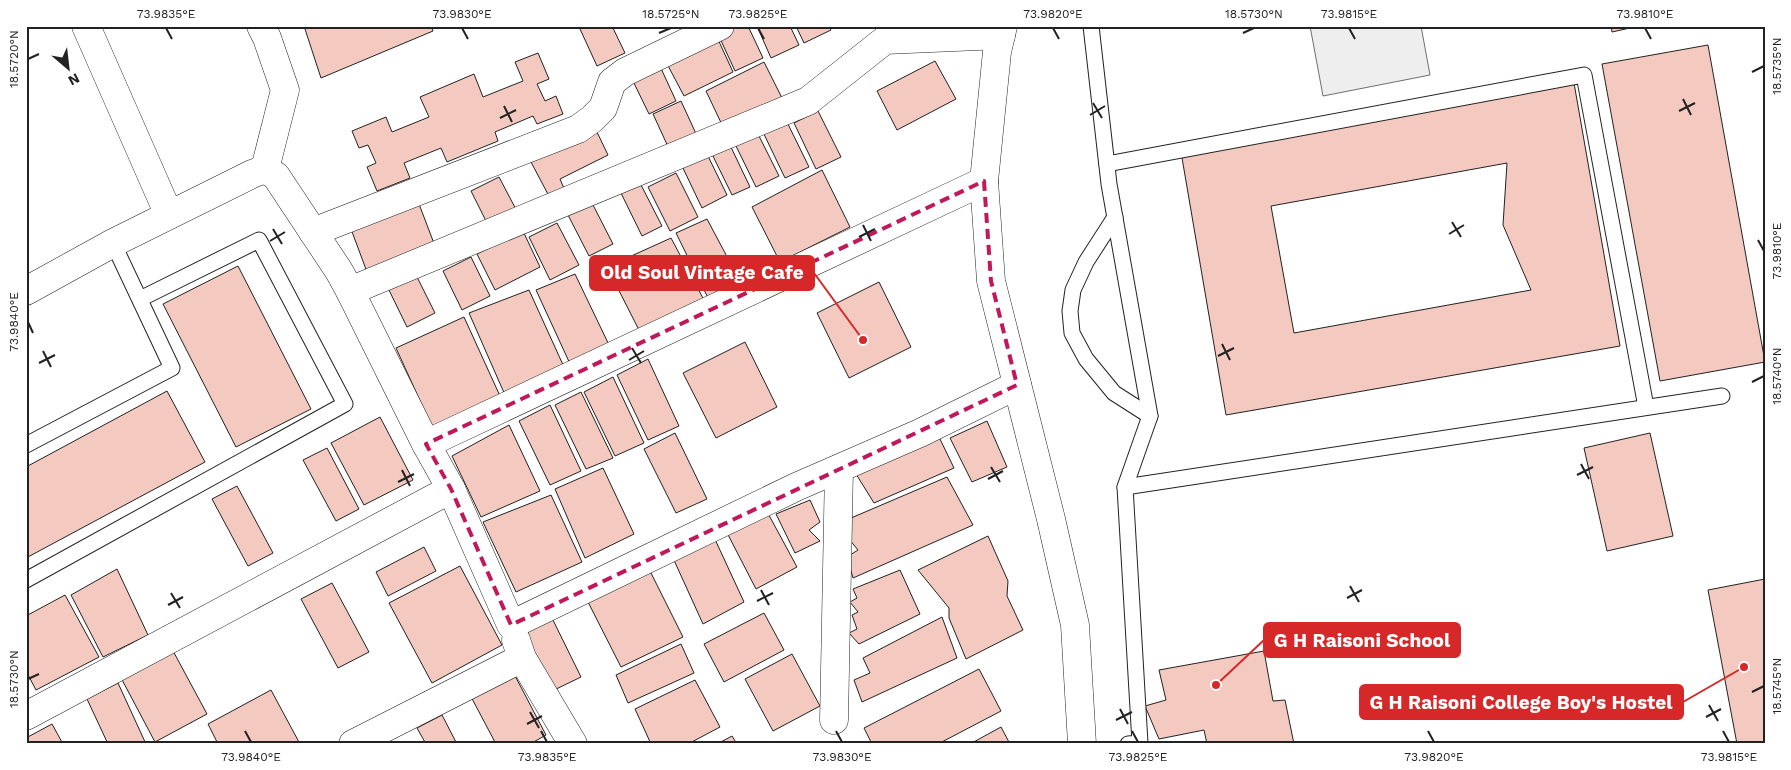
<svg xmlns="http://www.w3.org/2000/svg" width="1791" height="770" font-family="'Work Sans',sans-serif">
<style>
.green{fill:#eee;stroke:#6f6f6f}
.building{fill:#f3c9c0;stroke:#222;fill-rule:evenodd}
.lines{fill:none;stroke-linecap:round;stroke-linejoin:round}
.lane-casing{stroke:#222;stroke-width:17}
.street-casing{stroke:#222;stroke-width:29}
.lane{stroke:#fff;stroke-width:15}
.street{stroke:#fff;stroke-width:28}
.marked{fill:none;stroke:#c2185b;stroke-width:4;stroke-dasharray:10 6;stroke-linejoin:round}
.ticks{fill:none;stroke:#222;stroke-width:2}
.leader{fill:none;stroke:#d62828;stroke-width:2}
.callout-dot{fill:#d62828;stroke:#fff;stroke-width:2}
.callout{fill:#d62828;stroke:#d62828;stroke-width:2}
.callout-label{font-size:19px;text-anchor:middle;font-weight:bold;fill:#fff}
.neatline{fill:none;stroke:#222;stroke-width:2}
.ticks-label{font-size:12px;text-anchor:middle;fill:#222}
</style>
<rect width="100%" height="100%" fill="#fff"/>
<polygon class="green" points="1310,26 1421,26 1430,75 1323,96"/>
<g class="building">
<polygon points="304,26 431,26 433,31 321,78"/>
<polygon points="585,26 612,26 625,53 597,66 580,29"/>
<polygon points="734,26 748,26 763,58 735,71 718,34"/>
<polygon points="757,26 790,26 799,45 771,58"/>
<polygon points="796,26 829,26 831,30 804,43"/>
<polygon points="1611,26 1639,26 1612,32"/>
<polygon points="716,35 733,72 684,96 665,60"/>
<polygon points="1708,45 1765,362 1660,381 1602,64"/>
<polygon points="538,53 549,79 537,84 545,101 556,96 563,114 537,124 533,116 495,132 498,141 447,162 441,148 404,163 410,178 377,191 367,167 376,163 368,145 359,148 352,131 386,117 392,132 429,117 420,97 474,74 483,97 523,81 515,62"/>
<polygon points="935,61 956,99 897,130 877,91"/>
<polygon points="764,62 783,100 724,129 706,91"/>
<polygon points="659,64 676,101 649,114 631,77"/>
<path d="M1574,83L1620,346L1226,415L1181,152ZM1507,163L1503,225L1531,290L1294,333L1271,206Z"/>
<polygon points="681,101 698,138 670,151 653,114"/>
<polygon points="818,111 841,157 816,169 794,123"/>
<polygon points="785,118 809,167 785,178 762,130"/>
<polygon points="596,130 608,155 560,179 566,193 551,200 531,162"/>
<polygon points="758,134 779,176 756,187 736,146"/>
<polygon points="729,143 750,187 732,195 711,152"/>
<polygon points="707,154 727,195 702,208 682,166"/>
<polygon points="822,170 850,227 780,262 752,207"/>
<polygon points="676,173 698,217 670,231 648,187"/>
<polygon points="499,177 520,217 491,231 471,191"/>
<polygon points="639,181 662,226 642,236 620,191"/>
<polygon points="592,203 613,244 589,256 568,215"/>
<polygon points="419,204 435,246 367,272 351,229"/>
<polygon points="707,219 741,283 709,300 676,233"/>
<polygon points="557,223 579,265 550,280 529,237"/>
<polygon points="523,231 540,267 495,290 477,254"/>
<polygon points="671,238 705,302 640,332 607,267"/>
<polygon points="471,257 490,296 462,310 443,271"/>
<polygon points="238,266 311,409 236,447 163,304"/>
<polygon points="414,271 435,313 407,327 386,284"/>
<polygon points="575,274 610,347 571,366 536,290"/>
<polygon points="879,282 911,347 849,378 817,313"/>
<polygon points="529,290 564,367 505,395 469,313"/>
<polygon points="464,317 500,396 432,427 396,348"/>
<polygon points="745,342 777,407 716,438 683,373"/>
<polygon points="648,359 679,426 648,440 617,375"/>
<polygon points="613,377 644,443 615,456 584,392"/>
<polygon points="167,391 205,462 26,558 26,467"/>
<polygon points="581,392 613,458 586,469 555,405"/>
<polygon points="550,405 581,471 550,485 519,421"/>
<polygon points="380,417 413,480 364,505 331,443"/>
<polygon points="987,421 1007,467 972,482 950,438"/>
<polygon points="509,425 540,491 481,517 452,456"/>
<polygon points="675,433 707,499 676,513 644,449"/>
<polygon points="1650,433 1673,536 1607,551 1584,448"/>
<polygon points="939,437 954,468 874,503 856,474"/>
<polygon points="327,448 359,509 336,521 303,460"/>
<polygon points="603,468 634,534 585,558 555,489"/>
<polygon points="947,477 973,525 853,578 847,557 858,550 844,533 852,531 844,521"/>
<polygon points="237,486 273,553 248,566 212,499"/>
<polygon points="551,495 582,562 516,592 483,522"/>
<polygon points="810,500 820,522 809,530 820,541 795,553 776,514"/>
<polygon points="764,506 797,567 756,589 724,527"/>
<polygon points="713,535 744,602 703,624 673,558"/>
<polygon points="988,536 1008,581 1007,596 1023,630 966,659 949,618 949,608 918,570"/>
<polygon points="424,547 436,571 388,596 376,572"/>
<polygon points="460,566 502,645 432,683 389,603"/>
<polygon points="117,569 148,635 103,657 71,595"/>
<polygon points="900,570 920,614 859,644 849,633 857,629 852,615 858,612 850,602 857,598 853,589"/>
<polygon points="650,571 683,637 621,667 588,602"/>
<polygon points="1765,579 1765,744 1737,744 1708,590"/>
<polygon points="332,583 369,652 338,668 301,599"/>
<polygon points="65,595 99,657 36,690 26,671 26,616"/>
<polygon points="764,613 784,650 724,682 704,644"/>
<polygon points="551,616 581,677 550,692 522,632"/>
<polygon points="942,617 957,658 862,702 854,680 870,673 863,658"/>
<polygon points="681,644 694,673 628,703 616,675"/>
<polygon points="172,649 207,714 155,742 120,676"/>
<polygon points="1264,651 1273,701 1285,700 1294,744 1207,744 1204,730 1159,739 1145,706 1166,700 1159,670"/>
<polygon points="792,654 820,706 773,731 745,679"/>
<polygon points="979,669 1001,711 938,744 872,744 864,728"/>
<polygon points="512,670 546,735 530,744 496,744 469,693"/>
<polygon points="695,680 720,727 688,744 651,744 635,709"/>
<polygon points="118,683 146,744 108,744 87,699"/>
<polygon points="271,690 300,744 218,744 208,724"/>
<polygon points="442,715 457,744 426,744 417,728"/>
<polygon points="52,724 63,744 26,744 26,738"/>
<polygon points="1001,727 1010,744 970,744"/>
<polygon points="732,736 737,744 717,744"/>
</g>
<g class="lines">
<g class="lane-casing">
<g id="lane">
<polyline points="1091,26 1109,184 1150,416 1125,487"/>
<polyline points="1107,164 1584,75 1646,407"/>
<polyline points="1115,217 1086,262 1073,290 1070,311 1072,333 1086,359 1114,393 1150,416"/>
<polyline points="26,445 172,368 113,243"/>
<polyline points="26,580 345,404 259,240 140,299"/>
<polyline points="1128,744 1140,743 1125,487 1722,396"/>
</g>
</g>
<g class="street-casing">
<g id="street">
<polyline points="86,26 169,215"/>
<polyline points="261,26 267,38 285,90 265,169"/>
<polyline points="1003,26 997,52 984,181 991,281 1051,519 1075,625 1082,744"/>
<polyline points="313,232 578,129 592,119 603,108 612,82 625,72 720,26"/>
<polyline points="26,291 113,243 252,174 265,169 276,176 339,271 350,291 426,444 451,489 511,625 796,487 920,433 1017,385"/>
<polyline points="350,291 808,101 885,40 1001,35"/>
<polyline points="426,444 984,181"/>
<polyline points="516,640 522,658 573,744"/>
<polyline points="26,716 451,489"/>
<polyline points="834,720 839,469"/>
<polyline points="353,744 522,658"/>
</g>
</g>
<use href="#lane" class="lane"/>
<use href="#street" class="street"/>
</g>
<path class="marked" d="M984,181L991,281L1017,385L511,625L451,489L426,444Z"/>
<path class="ticks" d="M166,28L172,39M462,28L468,39M758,28L764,39M1053,28L1059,39M1349,28L1355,39M1645,28L1651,39M659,33L671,28M1243,33L1254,28M28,59L39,54M1752,72L1764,66M1683,99L1691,115M1093,103L1102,118M504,106L512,122M1679,111L1695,103M1090,115L1105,106M500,118L516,110M1452,222L1461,237M863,225L871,241M273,229L282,244M1449,234L1464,225M859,237L875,229M1758,240L1764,251M270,241L285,232M28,322L33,333M1222,344L1230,360M632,348L641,363M43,351L51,367M1218,356L1234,348M629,360L644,351M39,363L55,355M1752,382L1764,376M1581,464L1589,479M991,467L1000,482M402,470L410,486M1577,475L1593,467M988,479L1003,471M398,482L414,474M1350,586L1359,602M761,590L769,605M171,593L180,608M1347,598L1362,590M757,601L773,593M168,605L183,597M28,679L39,674M1752,692L1764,686M1709,705L1718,721M1120,709L1128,724M530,712L539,728M1706,717L1721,709M1116,720L1132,712M527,724L542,716M245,731L251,742M541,731L547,742M836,731L842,742M1132,731L1138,742M1428,731L1434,742M1723,731L1729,742"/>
<path class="leader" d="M863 340L814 273M1216 685L1264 640M1744 667L1683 702"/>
<g class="callout-dot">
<circle cx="863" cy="340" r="5"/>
<circle cx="1216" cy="685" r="5"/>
<circle cx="1744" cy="667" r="5"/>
</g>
<g class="callout">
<rect x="590" y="256" width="224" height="34" rx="5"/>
<rect x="1264" y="623" width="196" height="34" rx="5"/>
<rect x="1360" y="685" width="323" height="34" rx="5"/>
</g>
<g class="callout-label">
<text x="702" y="279">Old Soul Vintage Cafe</text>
<text x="1362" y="647">G H Raisoni School</text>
<text x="1521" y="709">G H Raisoni College Boy's Hostel</text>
</g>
<rect width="1791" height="770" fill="none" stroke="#ffffff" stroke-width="55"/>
<g transform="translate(68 68) rotate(152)" stroke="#ffffff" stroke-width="4" paint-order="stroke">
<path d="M0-4L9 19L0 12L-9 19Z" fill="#222222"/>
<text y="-8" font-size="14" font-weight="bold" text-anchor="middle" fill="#222222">N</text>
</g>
<rect x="28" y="28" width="1736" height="714" class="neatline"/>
<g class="ticks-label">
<text x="166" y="18">73.9835°E</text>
<text x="462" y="18">73.9830°E</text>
<text x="671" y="18">18.5725°N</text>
<text x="758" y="18">73.9825°E</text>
<text x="1053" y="18">73.9820°E</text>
<text x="1254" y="18">18.5730°N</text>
<text x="1349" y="18">73.9815°E</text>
<text x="1645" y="18">73.9810°E</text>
<text transform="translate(14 59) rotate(-90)" y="4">18.5720°N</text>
<text transform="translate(1777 66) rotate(-90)" y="4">18.5735°N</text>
<text transform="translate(1777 251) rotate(-90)" y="4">73.9810°E</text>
<text transform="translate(14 322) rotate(-90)" y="4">73.9840°E</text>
<text transform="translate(1777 376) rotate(-90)" y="4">18.5740°N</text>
<text transform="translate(14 679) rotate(-90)" y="4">18.5730°N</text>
<text transform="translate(1777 686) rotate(-90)" y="4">18.5745°N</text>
<text x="251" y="761">73.9840°E</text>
<text x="547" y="761">73.9835°E</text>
<text x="842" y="761">73.9830°E</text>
<text x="1138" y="761">73.9825°E</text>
<text x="1434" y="761">73.9820°E</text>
<text x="1729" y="761">73.9815°E</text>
</g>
</svg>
